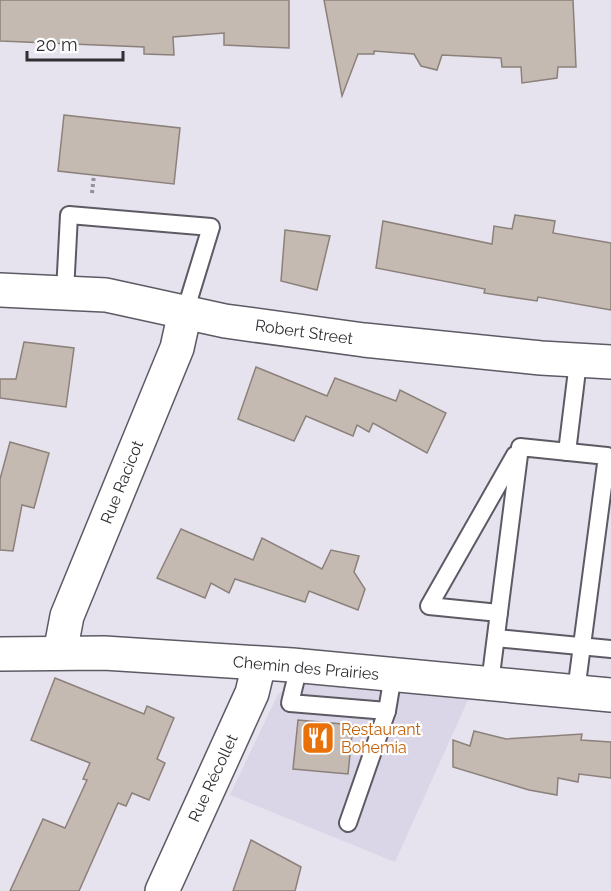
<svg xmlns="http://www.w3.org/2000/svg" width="611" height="891" font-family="Raleway,sans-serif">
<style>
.built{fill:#dad6e8}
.building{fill:#c4bab2;stroke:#8b817a;stroke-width:1.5}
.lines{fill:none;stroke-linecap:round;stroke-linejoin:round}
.service-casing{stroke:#5d5a64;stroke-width:20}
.minor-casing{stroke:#5d5a64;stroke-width:36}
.path{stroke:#918f97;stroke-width:4;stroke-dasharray:3 3;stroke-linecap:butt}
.service{stroke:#fff;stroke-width:16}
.minor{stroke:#fff;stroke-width:33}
.labels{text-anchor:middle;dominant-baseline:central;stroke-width:4.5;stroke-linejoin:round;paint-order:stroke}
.street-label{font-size:16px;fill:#2f2e33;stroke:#fff}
.food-label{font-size:16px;fill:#c56008;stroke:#fff;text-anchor:start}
</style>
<rect width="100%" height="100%" fill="#e6e3ef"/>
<polygon class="built" points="305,683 468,700 395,862 230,795 278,694 293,685"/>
<g class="building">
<polygon points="0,0 289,0 289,48 224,45 224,33 173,37 174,55 144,54 144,47 0,41"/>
<polygon points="324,0 573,0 576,67 558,67 557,78 522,83 521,67 502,67 501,58 442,55 437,70 421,66 414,54 374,51 374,54 358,54 342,96"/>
<polygon points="64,115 180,128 174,184 58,171"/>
<polygon points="515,215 555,221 553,233 611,243 611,310 538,297 537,301 484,293 485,289 376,268 383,221 492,244 494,226 512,229"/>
<polygon points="285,230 330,236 317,290 281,281"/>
<polygon points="24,342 74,348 66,407 0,398 0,379 16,379"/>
<polygon points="256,367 327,396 335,378 396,401 400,390 446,413 427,453 373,423 369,432 357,425 353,436 306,416 294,441 238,419"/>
<polygon points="10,442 49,453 34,508 22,505 13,551 0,550 0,479"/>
<polygon points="181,529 253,560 262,538 322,569 331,550 359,556 354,572 365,589 358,610 309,591 305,602 235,579 229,593 211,583 205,598 157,578"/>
<polygon points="55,678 144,714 147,706 174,718 157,759 165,763 149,800 132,793 126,806 118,803 79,891 10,891 43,819 65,828 87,780 83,779 90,763 31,740"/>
<polygon points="298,720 353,725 348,774 293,769"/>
<polygon points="474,731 506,739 582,734 581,740 611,742 611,778 579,774 578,782 558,778 557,795 529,790 453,767 453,740 470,746"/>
<polygon points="251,840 301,867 295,891 233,891"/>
</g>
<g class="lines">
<g class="service-casing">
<g id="service">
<polyline points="65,292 69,215 211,227 185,312"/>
<polyline points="567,452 578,362"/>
<polyline points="499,613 429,606 515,455"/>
<polyline points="496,638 611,649"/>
<polyline points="299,666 290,703 387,711"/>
<polyline points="490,683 520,447 607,456 576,691"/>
<polyline points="348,823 387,711 393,675"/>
</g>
</g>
<g class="minor-casing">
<g id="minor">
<polyline points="0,290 106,295 225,321 364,340 541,358 611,362"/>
<polyline points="60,653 67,616 177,348 185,312"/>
<polyline points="0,654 104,653 292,665 611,695"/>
<polyline points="162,891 252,693 259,664"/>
</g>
</g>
<polyline class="path" points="92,193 94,175"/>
<use href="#service" class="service"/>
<use href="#minor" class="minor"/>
</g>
<defs>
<g id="restaurant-square" transform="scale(1.725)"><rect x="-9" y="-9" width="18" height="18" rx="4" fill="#e8710a" stroke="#fff"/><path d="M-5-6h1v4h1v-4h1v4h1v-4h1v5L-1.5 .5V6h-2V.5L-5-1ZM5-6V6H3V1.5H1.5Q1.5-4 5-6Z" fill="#fff"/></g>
</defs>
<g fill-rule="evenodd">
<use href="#restaurant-square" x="318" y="738"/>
</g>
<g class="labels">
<g class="street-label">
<text transform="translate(304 332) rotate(8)">Robert Street</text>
<text transform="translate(122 482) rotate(-68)">Rue Racicot</text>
<text transform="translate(306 668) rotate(5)">Chemin des Prairies</text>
<text transform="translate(213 778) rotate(-65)">Rue Récollet</text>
</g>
<g class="food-label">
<text x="341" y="729">Restaurant<tspan x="341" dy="18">Bohemia</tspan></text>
</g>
</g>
<path d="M27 51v9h96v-9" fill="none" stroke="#2f2e33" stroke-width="3"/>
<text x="36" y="51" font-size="18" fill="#2f2e33" stroke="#ffffff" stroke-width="4.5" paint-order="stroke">20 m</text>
</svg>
